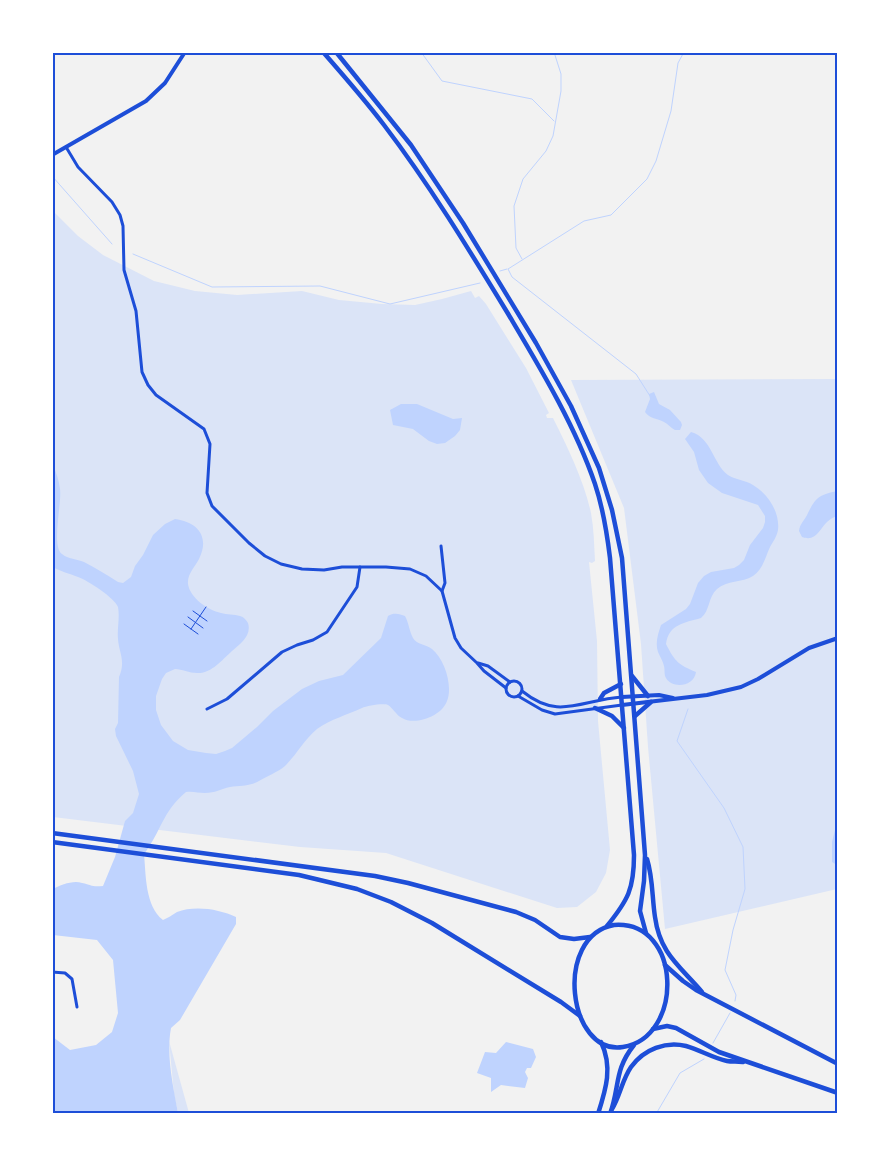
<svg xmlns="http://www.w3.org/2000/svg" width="890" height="1166" font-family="'PT Sans',sans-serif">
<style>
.green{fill:#dbe4f7}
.water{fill:#bfd3fe}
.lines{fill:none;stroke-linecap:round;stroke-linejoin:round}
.stream{stroke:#bfd3fe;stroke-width:1}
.path{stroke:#1d4ed8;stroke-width:1}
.minor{stroke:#1d4ed8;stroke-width:3}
.tertiary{stroke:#1d4ed8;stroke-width:4}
.secondary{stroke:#1d4ed8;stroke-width:4}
.primary{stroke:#1d4ed8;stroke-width:4.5}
.neatline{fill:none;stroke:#1d4ed8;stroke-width:2}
</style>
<rect width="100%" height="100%" fill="#f2f2f2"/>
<g class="green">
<path d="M53,211L78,236L103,255L154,281L195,291L237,295L302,291L339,300L382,304L415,305L442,299L471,291L475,298L479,296L486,304L526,368L549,413L546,415L547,418H553C568,448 584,481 591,513C594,529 594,545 595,561L592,563L589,562L597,641L598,721L610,850L606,873L596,892L577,907L557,908L386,853L300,847L53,817Z"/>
<polygon points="837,379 837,889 665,929 648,747 641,644 624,508 571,380"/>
<polygon points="169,1041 189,1113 178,1113 174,1094"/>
</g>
<g class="water">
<path d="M654,392L659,404L670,410L681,422L682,425L680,430H675C671,428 668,424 664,422C657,418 650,419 645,412L650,399L649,394Z"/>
<polygon points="401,404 417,404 453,419 462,418 460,430 455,436 445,443 437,444 429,441 413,429 393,425 390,410"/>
<path d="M691,432C712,438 713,464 728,475C736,480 745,480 753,485C768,494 780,512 778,530C777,536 773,542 770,547C765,558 763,569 753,576C742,583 727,580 717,589C708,597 710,611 701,618C684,623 669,624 666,644C675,662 679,665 696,672C694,687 672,689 666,678C664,675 665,670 664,666C663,661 660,657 658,652C655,643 658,634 661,625L686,609L690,604L698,583L704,576L711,572L734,568L739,565L744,560L750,545L763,528L765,522V516L758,505L722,493L708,483L699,470L694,452L685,439Z"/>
<path d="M52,463C56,472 59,480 60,489C62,504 51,546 62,554C68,559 77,559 84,562C96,568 107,575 118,582L123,583L131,577L135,566L143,555L153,535L165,524L175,519C198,522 210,537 199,559C195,567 187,574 188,584C190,598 208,610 221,613C227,615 234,614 240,616C244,617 246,620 248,623C252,636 240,644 232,651C222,660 211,674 197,673C189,673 182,669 175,669L166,673L162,679L156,696V710L161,725L173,741L188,750L206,753L216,754L225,751L232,748L257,727L273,711L302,689L319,681L343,675L381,638L388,616C394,612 400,614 405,616C409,623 409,631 413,638C417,645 426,644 432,649C445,660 453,686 447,701C442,716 415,726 402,718C396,715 393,708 388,705C382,703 367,706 362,708C347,715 331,719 317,729C304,740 297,754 285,766C278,772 267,776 259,781C251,786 239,786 230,787C221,789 215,793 205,793C198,793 193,791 186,792C162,812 161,832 144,854C146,875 145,906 163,920C168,918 172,915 177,912C194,905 220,909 236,917V924L180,1020L171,1028C166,1055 173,1086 178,1113H53V1037L70,1050L96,1045L112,1032L118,1013L113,960L97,940L53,935V889C61,885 73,880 82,883C92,885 91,887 103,886L115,857L125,821L133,813L139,794L133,771L116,736L115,729L118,723L119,677C126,661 119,653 118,639C117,629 120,617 118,607C115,598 87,580 78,577C69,573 61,572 53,567Z"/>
<path d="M837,491V516C834,517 830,519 827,522C819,530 816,542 802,537L799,531C800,523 805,520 808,513C816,497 819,495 837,491Z"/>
<polygon points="837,822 838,865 837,865 832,862 832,842"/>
<polygon points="506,1042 533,1049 536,1057 531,1068 527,1068 525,1072 528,1078 525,1088 501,1085 491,1092 491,1078 477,1073 485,1052 496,1053"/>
</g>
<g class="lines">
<g class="stream">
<polyline points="421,52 442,81 532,99 554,121"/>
<polyline points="52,176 112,244"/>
<polyline points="133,254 212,287 320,286 390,304 480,283"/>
<polyline points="522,259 516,248 514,206 523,179 546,151 553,136 561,91 561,74 554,52"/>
<polyline points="500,271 507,269"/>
<polyline points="650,396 636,374 512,277 508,269 584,221 611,215 647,179 656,161 671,111 678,63 684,52"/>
<polyline points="688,709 677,741 724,808 743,847 745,889 733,930 725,970 736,995 735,1001"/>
<polyline points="713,1043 730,1013"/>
<polyline points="656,1114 680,1073 704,1059"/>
</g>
<g class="path">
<polyline points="193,611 207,621"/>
<polyline points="188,617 203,628"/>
<polyline points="184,624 198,634"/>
<polyline points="191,629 206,607"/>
</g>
<g class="minor">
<polyline points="66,147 78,167 112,202 120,215 123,226 124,270 136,311 142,372 148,385 156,395 204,429 210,444 207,493 212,506 249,543 265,556 281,564 302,569 324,570 342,567 386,567 410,569 426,576 442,591 455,638 461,648 477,663 484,671 506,688"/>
<polyline points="441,546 445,583 442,591"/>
<polyline points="478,663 488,666 510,682"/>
<circle cx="514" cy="689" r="8"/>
<path d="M522,691C559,721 580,700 622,697"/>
<polyline points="518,696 542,710 555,714 622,705"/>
<polyline points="207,709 227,699 282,652 297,645 313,640 327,632 357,587 360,567"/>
<polyline points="52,972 65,973 72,979 77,1007"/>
</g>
<g class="tertiary">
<polyline points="622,697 659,695 673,698"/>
<polyline points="622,705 707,695 741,687 758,679 809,648 838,638"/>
</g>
<polyline class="secondary" points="52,155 146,101 165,83 185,52"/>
<g class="primary">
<path d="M323,52C344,76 365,100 384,125C429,184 468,248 507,312C539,366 575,425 595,484C603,508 607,533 610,558L634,855C634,889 628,900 607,926"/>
<polyline points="336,52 411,145 463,223 536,343 571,406 599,468 612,510 622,558 645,855 644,881 640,911 646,933"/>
<polyline points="632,676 648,696"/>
<polyline points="600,699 604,693 621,684"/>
<polyline points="595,708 612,716 624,728"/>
<polyline points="635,716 651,702"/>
<polyline points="52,833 375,876 408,883 516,912 535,920 560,937 574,939 590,937"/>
<polyline points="52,842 299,875 357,889 391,902 432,923 561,1002 580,1016"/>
<path d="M647,859C653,878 652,898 655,917C660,954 680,966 702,992"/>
<path d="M614,925C683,920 684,1038 623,1047C568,1056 553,936 614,925Z"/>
<polyline points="665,965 683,981 696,990 838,1064"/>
<polyline points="653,1029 667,1026 676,1028 719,1052 838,1093"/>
<path d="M612,1109C620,1096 622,1080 631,1067C644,1049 666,1041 686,1046C700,1050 713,1058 727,1061C732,1062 738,1061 743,1062"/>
<path d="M598,1114C606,1089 613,1067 601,1042"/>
<path d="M610,1114C620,1086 614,1070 634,1045"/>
</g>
</g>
<rect width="890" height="1166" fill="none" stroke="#ffffff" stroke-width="108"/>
<rect x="54" y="54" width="782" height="1058" class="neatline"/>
</svg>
